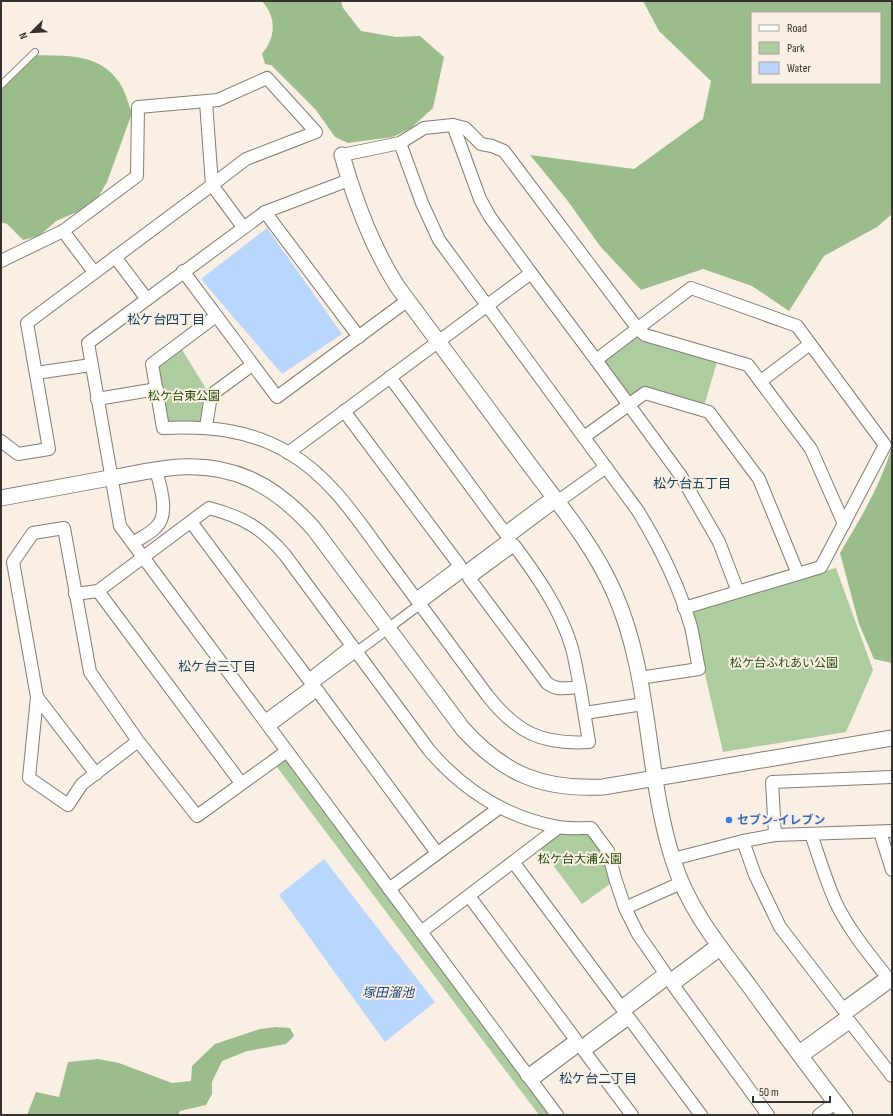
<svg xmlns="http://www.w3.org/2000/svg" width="893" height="1116" font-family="'Sofia Sans Condensed','Noto Sans JP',sans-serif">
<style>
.green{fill:#adcca0}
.forest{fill:#9bbd8c;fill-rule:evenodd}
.water{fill:#b9d6fc}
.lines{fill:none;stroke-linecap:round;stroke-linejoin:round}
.service-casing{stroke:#857c72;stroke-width:8}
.pedestrian-casing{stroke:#857c72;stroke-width:11}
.minor-casing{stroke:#857c72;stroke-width:14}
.tertiary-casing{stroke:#857c72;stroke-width:17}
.service{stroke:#fff;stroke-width:6}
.pedestrian{stroke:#fff;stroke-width:9}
.minor{stroke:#fff;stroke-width:12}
.tertiary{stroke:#fff;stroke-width:15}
.shop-dot{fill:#3f7fe0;stroke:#faefe4;stroke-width:1.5}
.labels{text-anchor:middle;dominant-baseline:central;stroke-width:4;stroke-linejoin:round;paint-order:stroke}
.park-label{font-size:12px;fill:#244e06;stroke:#faefe4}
.shop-label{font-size:12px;font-weight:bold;fill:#366cbe;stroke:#faefe4;text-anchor:start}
.neighbourhood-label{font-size:13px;fill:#154056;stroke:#faefe4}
.water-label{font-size:13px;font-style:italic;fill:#1a4780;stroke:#faefe4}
</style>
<rect width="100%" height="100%" fill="#faefe4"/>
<g class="green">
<polygon points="634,336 717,362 704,406 644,389 629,399 600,360"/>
<polygon points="181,348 208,392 203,419 198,422 170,423 166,420 158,369 160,364"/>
<polygon points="836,568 873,670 846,732 723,752 690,609"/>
<polygon points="285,756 553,1115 539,1115 274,763"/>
<polygon points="559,829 590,830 606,852 613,882 582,904 538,845"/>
</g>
<g class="forest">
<path d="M262,1H341L343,8L361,31L396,37L420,36L444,57L433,108L411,128L393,137L348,143L335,137L316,110L271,65L265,64L262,54C276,37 277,18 262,1Z"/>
<path d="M643,1H892V214L877,227L824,256L789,311L752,286L703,269L641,290L600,246L567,200L530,155L634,169L703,119L711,81L659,31ZM752,13H880V83H752Z"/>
<path d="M35,55C66,56 99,53 119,82C125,90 128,103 132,113L107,182L97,199L84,209L56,221L39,236L23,240L7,224L1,222V89Z"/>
<path d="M892,446V663L874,659L859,624L840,553C860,519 881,485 892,446Z"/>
<polygon points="276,1027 290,1028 294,1036 286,1044 247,1051 222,1061 212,1082 212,1094 206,1105 180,1111 178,1115 27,1115 36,1092 59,1097 68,1062 98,1059 119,1063 172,1083 191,1081 192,1066 215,1044 260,1029"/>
</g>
<g class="water">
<polygon points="267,228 342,334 282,374 201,279"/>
<polygon points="324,859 435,1002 385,1042 279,895"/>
</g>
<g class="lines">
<g class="service-casing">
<polyline id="service" points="1,85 35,52"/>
</g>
<g class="pedestrian-casing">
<g id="pedestrian">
<polyline points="395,623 557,502"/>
<polyline points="264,720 381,634"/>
<polyline points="797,1051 892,982"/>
<polyline points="532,1082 717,943"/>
</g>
</g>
<g class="minor-casing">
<g id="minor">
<polyline points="206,102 212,185"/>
<polyline points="453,125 480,199 490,217 531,273"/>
<path d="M400,143L422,203L439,240L638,511C660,547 679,585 691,627C694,640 696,655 699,669L639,678"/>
<polyline points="342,155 400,143 424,128 453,125 465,128 481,144 492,146 504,151 638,329 645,335 748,365 811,449 844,524"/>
<polyline points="349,180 265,212 88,343 120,526 557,1115"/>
<polyline points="265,212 359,337"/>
<polyline points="63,231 94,272"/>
<polyline points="115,257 146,298"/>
<polyline points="1,261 63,231 137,176 138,107 218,100 267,78 316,132 246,159 212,185"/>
<polyline points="183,271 277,397 408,300"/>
<path d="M216,316L152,364L163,428C207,426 249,429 289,453C332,478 359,522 388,561C421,606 454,651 487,695C516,732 541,745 589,742L580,687"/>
<polyline points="36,373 91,365"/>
<polyline points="390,377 505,533 553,497"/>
<polyline points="761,381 810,344"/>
<polyline points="97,399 157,389"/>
<polyline points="344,411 460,566 416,599"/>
<polyline points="206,427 211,395 252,365"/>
<polyline points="584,437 645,393 709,412 759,479 798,574"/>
<polyline points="1,441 18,454 49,449 27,323 212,185 243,227"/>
<polyline points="288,453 531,273 596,360"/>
<polyline points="557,502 606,467"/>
<polyline points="191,522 309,680 352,646"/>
<path d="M133,543C140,538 150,534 156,527C170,515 160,485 156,470"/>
<path d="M514,545C537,576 559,607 571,645C575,658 577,673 580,687C567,688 557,691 547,683L469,578Z"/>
<polyline points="98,591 241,783"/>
<path d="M75,594L98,591L209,508C243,517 262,528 285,555L429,750C463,790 505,817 558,827C568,829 580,828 591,828L608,851L615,878L625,908L638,934L665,973L621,1007L514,863"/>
<polyline points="684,608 821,567 885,445 797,326 691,288 596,360 681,476 719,542 738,592"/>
<polyline points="37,697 96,774"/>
<polyline points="585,713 643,704"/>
<polyline points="269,726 317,690 437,853"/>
<polyline points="138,741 82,784 68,805 29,778 37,697 13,562 33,533 64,528 90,672 138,741 197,816 287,751"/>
<polyline points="880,832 892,870"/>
<polyline points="775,835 772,782 892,777"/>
<path d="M743,841L755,875L780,927L843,1009L887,977C869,954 849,930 836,903C826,881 819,857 811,834"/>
<polyline points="673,859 743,841 775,835 892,831"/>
<polyline points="389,889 499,808"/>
<polyline points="469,896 576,1040 527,1076"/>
<polyline points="625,908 681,883"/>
<polyline points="421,932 559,827"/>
<polyline points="721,949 673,985 768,1115"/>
<polyline points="801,1057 850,1022 892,1076"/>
<polyline points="632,1115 584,1051 629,1018 701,1115"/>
<polyline points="819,1115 835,1103"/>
</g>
</g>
<g class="tertiary-casing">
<g id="tertiary">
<path d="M342,155C355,201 371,245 397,286C440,344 483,402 526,460C557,502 593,544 614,592C652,677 645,773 673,860C688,909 720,947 750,987C781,1030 813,1073 845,1115"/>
<path d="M1,498C39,491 77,484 115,477C133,474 151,470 169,468C231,461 274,484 314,529L463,729C504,774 542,790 603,787L892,738"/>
</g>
</g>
<use href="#service" class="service"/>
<use href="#pedestrian" class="pedestrian"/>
<use href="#minor" class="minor"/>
<use href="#tertiary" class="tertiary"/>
</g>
<circle class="shop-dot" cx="729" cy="820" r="4"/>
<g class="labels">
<g class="park-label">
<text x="184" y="396">松ケ台東公園</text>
<text x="784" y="663">松ケ台ふれあい公園</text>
<text x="580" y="859">松ケ台大浦公園</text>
</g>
<g class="shop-label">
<text x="737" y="820">セブン-イレブン</text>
</g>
<g class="neighbourhood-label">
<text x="166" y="320">松ケ台四丁目</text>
<text x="692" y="484">松ケ台五丁目</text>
<text x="217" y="667">松ケ台三丁目</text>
<text x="598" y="1079">松ケ台二丁目</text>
</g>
<g class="water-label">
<text x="388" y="993">塚田溜池</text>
</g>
</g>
<rect width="893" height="1116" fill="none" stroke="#36322d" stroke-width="4"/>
<rect x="751" y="12" width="130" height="72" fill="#faefe4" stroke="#aca39b"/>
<rect x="759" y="25" width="20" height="6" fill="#ffffff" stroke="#aca39b"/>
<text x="787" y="32" font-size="12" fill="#36322d">Road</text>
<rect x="759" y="42" width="20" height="12" fill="#adcca0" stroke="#aca39b"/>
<text x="787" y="52" font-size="12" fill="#36322d">Park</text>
<rect x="759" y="62" width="20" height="12" fill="#b9d6fc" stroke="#aca39b"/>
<text x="787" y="72" font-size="12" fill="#36322d">Water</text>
<g transform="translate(32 32) rotate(246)" stroke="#faefe4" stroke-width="3" paint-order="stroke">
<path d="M0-3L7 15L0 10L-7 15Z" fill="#36322d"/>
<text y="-6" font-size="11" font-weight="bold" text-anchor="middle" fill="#36322d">N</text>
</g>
<path d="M753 1096v6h77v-6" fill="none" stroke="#36322d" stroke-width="2"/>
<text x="759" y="1096" font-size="12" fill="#36322d" stroke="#faefe4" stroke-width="3" paint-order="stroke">50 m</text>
</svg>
